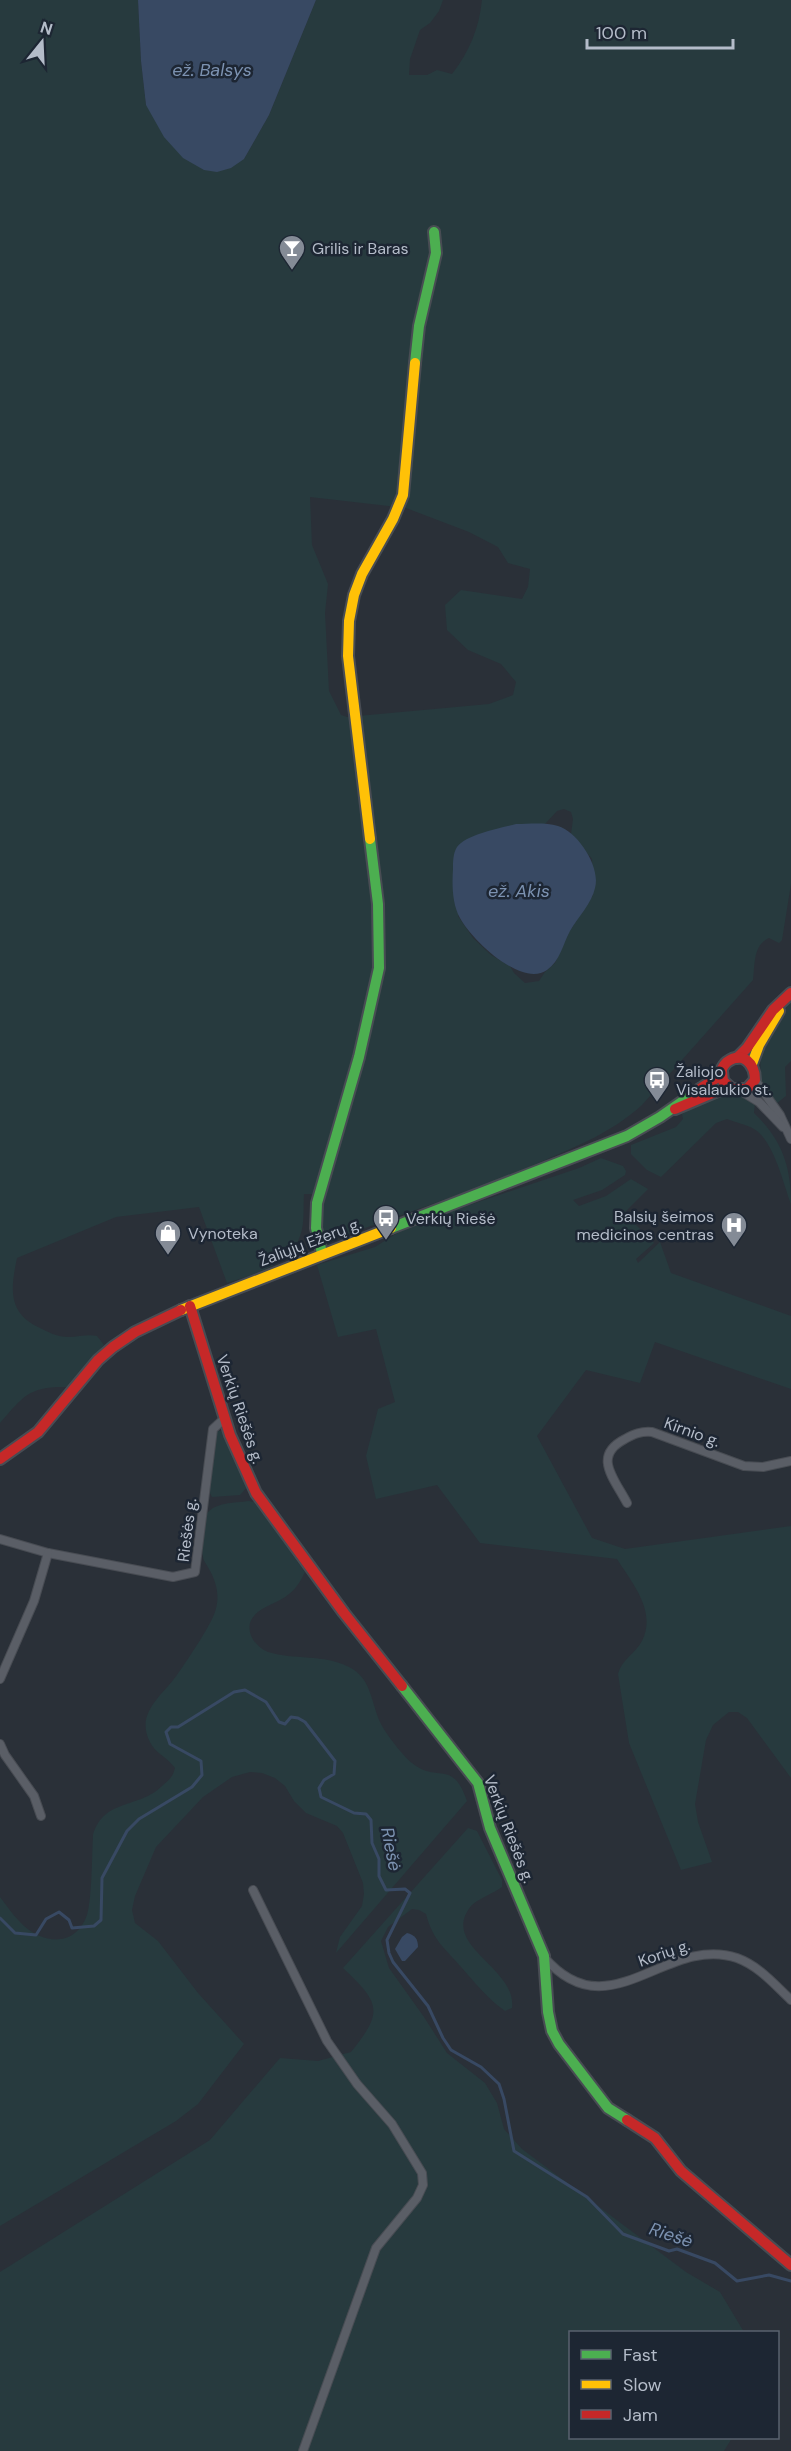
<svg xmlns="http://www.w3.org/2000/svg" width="791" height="2451" font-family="'DM Sans',sans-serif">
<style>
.green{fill:#273a3e;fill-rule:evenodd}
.water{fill:#384963}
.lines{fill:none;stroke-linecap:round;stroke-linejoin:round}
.stream{stroke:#384963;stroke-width:3}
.street-casing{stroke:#484c53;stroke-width:10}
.fast-casing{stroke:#484c53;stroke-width:14}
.slow-casing{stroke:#484c53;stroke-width:14}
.jam-casing{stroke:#484c53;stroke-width:14}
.street{stroke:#5a5e66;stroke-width:8}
.fast{stroke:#4caf50;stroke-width:10}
.slow{stroke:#ffc107;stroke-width:10}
.jam{stroke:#c62828;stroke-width:10}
.labels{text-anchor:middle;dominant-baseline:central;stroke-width:5;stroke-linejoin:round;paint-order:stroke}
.poi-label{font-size:16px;fill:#b4bcc9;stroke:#1d2633;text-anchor:start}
.street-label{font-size:16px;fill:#b4bcc9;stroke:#1d2633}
.water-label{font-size:18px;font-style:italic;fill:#7c92b1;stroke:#1d2633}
</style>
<rect width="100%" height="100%" fill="#2a3038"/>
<g class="green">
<path d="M0,0H138L141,61L146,105L244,159L269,115L316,0H443L439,11L430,23L420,30L410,59L409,75H427L437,70L452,74C469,52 479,29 482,0H791V884L782,940L779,943L769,938C753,945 755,964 753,980L642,1105C612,1132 580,1145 543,1161C476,1190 406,1213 337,1238H331L321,1232L318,1216L324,1194H304C303,1207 305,1224 300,1236C290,1266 253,1274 227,1283L199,1207L116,1217L17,1258C11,1287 7,1312 38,1327C48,1332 57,1337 69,1337C79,1337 87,1334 97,1336L104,1345L68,1387C30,1386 24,1395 0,1423ZM310,497L406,508L469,532L498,547L508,563L530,569L528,587L522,599L461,590L445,605L447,630L468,650L501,664L516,682L513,695L489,704L347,717L341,715L329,691L325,613L328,584L312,545ZM564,809L571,812L573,819L571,834L592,859L593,895L569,932L555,963L545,972L539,981L525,983L514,973L510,966L491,955L473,938L458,916L516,824H545L557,811Z"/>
<polygon points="791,1002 791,1061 785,1067 786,1096 776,1104 761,1084 760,1052 780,1014"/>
<path d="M725,1092L746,1096L755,1102L754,1113C782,1140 791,1166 791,1204C783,1183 774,1141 754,1129C746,1124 736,1123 727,1119L716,1123L661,1177L647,1170L631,1154V1145L676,1127L683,1119L682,1114L700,1100Z"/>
<path d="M601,1158L623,1166L626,1171L625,1175L602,1190L573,1200L579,1206L606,1196L631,1179L648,1189L624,1213L654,1243L636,1259L638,1263L660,1242L671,1273L791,1316V1389L655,1342L640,1383L586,1370L537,1436L592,1538L625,1549L791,1526V1778L747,1718L738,1712H729L713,1725L706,1740L695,1804L698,1822L712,1862L681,1870L629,1743L618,1674C622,1659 635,1654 642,1641C657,1611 632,1583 617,1559L480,1543L437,1485L376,1499L366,1456L378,1409L395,1402L376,1329L338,1337L317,1265L375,1247L410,1225L579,1168Z"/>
<polygon points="217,1431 223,1431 247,1487 240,1495 212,1497 209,1491"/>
<path d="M249,1501L254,1502L260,1509L305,1572C301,1580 297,1588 289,1594C278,1604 255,1607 250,1623C247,1635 257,1648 268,1652C294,1660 324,1654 349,1667C372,1678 371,1704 381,1724C386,1734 404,1757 412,1763C438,1784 452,1758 467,1801L336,1953L340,1937L362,1906L364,1894L363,1883L343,1833L337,1826L306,1813L294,1801L285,1786L275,1778L262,1773L250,1772L232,1777L203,1797L156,1847L135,1896L132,1910L135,1923L158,1941L198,1993L244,2044L198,2104L176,2121L0,2226V1897C7,1906 15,1918 24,1926C46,1945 76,1946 87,1915C92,1899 92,1854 93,1835C104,1798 139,1809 162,1786C169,1780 173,1777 175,1768C167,1757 155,1753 150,1742C135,1713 162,1696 177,1675C186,1662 210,1627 215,1612C220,1597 217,1583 209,1569C207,1565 203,1560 203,1557C200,1545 205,1527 206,1515C214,1502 234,1503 249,1501Z"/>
<path d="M468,1828L477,1831L502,1880V1887C494,1893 476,1900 471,1906C439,1946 517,1967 512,2008L505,2011C488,1999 476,1984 462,1968C445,1948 433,1941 426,1914L419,1910L412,1909L388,1927L381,1941L389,1968L424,2017L447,2053L485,2083L497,2103L504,2129L522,2149L686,2272L720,2292L744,2332H570V2438H732L724,2451H0V2272L210,2140L280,2058L318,2061L351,2052C384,2011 380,2003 343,1968Z"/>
</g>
<g class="water">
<polygon points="138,0 316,0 269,115 244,159 231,168 217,172 204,170 183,158 164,137 146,105 141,61"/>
<path d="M516,824C529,824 545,822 558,826C578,832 601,867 595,888C592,903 578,917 570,931C563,944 560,961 547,970C521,988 471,939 460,918C452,904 452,884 453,869C453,862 453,853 457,847C467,834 501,828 516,824Z"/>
<path d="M407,1933C415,1935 418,1939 418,1947L405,1961H402L395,1949L402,1937Z"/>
</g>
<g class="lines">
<polyline class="stream" points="0,1918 15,1933 36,1935 46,1919 59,1912 69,1920 72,1928 94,1926 101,1920 102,1878 127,1831 139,1819 192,1787 202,1775 201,1761 170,1744 166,1732 171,1727 178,1727 234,1692 245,1690 266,1702 279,1722 285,1724 291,1717 298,1718 305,1722 335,1761 334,1774 324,1780 319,1788 321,1797 354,1813 366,1814 371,1820 372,1843 379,1859 379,1876 386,1890 405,1889 410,1893 387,1940 389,1953 393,1962 428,2006 443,2038 451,2050 481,2067 499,2084 504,2099 514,2151 587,2197 623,2234 669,2251 677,2249 715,2263 737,2281 769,2275 791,2281"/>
<g class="street-casing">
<g id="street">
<polyline points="755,1080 780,1115 791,1139"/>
<polyline points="741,1091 759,1102 783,1127"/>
<path d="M627,1503C614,1478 592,1456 625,1439C634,1434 641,1431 652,1432L744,1466L763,1467L791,1461"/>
<polyline points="0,1539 48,1553 173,1577 195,1572 213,1429 225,1418"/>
<polyline points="0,1679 34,1601 48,1553"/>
<polyline points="0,1744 5,1755 34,1796 41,1816"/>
<polyline points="253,1890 327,2041 357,2084 392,2124 422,2173 423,2185 417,2198 376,2248 303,2451"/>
<path d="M544,1957C609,2033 666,1934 737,1958C759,1966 774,1984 791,2000"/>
</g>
</g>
<g class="fast-casing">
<g id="fast">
<polyline points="415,363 419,326 436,253 434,232"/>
<polyline points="391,1228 627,1136 660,1117 700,1089"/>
<polyline points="322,1253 316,1228 317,1203 359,1057 379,968 378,904 370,839"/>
<polyline points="402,1686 478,1783 490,1828 544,1956 548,2012 552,2031 559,2044 608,2108 627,2120"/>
</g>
</g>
<g class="slow-casing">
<g id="slow">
<polyline points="370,839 348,656 349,621 354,595 362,574 393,519 403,495 415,363"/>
<polyline points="752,1064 759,1045 779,1011"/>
<polyline points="181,1310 391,1228"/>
</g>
</g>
<g class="jam-casing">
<g id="jam">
<polyline points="737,1058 747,1048 773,1010 791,993"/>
<path d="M700,1089C705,1085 712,1082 716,1078C721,1073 722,1066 727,1062C743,1050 755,1064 755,1080L747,1089H732L723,1081L722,1071"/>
<polyline points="675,1109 727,1087"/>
<polyline points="190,1306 230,1435 256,1493 344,1613 402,1686"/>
<polyline points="0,1459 38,1432 98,1360 113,1347 135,1332 181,1310"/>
<polyline points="627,2120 655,2138 681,2171 791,2265"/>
</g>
</g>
<use href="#street" class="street"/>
<use href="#fast" class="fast"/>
<use href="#slow" class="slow"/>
<use href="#jam" class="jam"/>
</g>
<defs>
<g id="bar-pin" transform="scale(1.35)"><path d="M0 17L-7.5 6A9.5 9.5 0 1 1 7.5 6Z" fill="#848b96" stroke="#1d2633"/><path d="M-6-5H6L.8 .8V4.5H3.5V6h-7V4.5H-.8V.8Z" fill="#fff"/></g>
<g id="bus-pin" transform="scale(1.35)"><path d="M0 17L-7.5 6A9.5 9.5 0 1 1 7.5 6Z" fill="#848b96" stroke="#1d2633"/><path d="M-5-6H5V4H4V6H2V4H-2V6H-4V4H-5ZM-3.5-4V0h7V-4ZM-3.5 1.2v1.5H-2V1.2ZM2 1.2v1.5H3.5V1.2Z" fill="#fff"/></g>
<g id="hospital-pin" transform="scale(1.35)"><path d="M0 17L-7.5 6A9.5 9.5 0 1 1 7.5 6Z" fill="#848b96" stroke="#1d2633"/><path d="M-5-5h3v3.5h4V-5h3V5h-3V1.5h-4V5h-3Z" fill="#fff"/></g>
<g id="shop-pin" transform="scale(1.35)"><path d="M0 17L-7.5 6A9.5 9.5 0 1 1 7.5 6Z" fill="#848b96" stroke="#1d2633"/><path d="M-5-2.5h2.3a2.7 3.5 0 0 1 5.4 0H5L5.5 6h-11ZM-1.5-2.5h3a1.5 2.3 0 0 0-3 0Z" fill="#fff"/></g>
</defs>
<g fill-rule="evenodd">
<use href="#bar-pin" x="292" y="248"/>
<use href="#bus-pin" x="657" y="1080"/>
<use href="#bus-pin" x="386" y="1218"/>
<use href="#hospital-pin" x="734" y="1225"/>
<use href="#shop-pin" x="168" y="1233"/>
</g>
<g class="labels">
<g class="poi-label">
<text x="312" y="248">Grilis ir Baras</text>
<text x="676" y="1071">Žaliojo<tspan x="676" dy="18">Visalaukio st.</tspan></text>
<text x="714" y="1216" text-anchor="end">Balsių šeimos<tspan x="714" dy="18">medicinos centras</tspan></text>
<text x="406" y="1218">Verkių Riešė</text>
<text x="188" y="1233">Vynoteka</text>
</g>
<g class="street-label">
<text transform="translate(310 1242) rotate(-21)">Žaliųjų Ežerų g.</text>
<text transform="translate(240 1409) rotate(71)">Verkių Riešės g.</text>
<text transform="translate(692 1432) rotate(20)">Kirnio g.</text>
<text transform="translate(187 1530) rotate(-83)">Riešės g.</text>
<text transform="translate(509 1829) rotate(69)">Verkių Riešės g.</text>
<text transform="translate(664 1953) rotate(-19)">Korių g.</text>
</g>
<g class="water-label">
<text x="212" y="70">ež. Balsys</text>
<text x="519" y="891">ež. Akis</text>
<text transform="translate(391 1849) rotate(79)">Riešė</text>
<text transform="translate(671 2235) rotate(18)">Riešė</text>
</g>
</g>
<rect x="569" y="2331" width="210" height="108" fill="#1d2633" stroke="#59626f" stroke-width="1.5"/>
<rect x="581" y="2350" width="30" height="9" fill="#4caf50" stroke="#59626f" stroke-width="1.5"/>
<text x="623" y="2361" font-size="18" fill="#b4bcc9">Fast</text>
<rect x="581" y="2380" width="30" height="9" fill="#ffc107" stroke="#59626f" stroke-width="1.5"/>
<text x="623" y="2391" font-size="18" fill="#b4bcc9">Slow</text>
<rect x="581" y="2410" width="30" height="9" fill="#c62828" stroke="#59626f" stroke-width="1.5"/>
<text x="623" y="2421" font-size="18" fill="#b4bcc9">Jam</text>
<g transform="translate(42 42) rotate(18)" stroke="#1d2633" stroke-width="4.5" paint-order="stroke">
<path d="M0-4.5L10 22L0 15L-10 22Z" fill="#b4bcc9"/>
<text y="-9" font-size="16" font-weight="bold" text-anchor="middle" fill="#b4bcc9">N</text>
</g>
<path d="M587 39v9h146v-9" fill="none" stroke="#b4bcc9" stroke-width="3"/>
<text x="596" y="39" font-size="18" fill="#b4bcc9" stroke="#1d2633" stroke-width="4.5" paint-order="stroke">100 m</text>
</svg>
